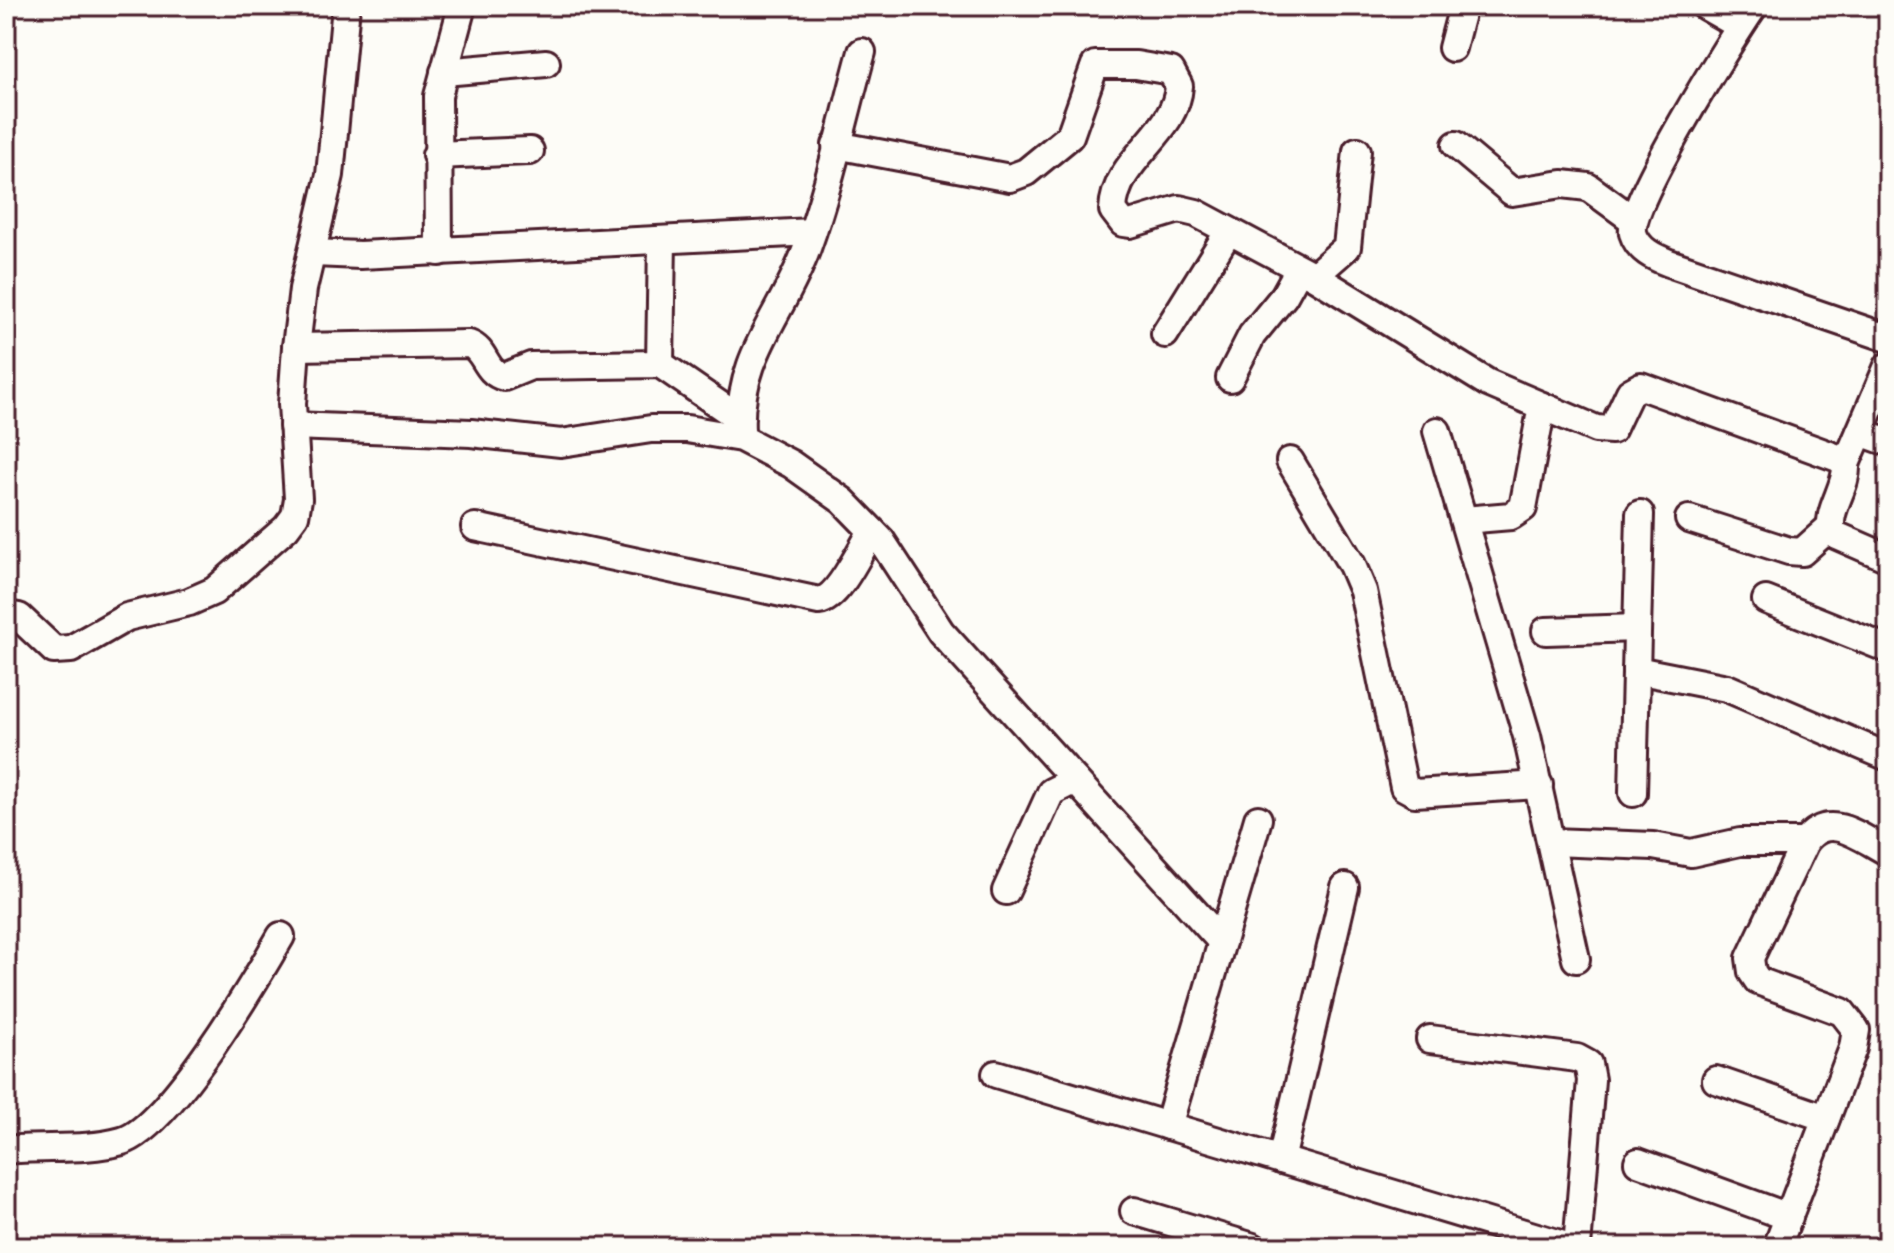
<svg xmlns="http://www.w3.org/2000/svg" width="1894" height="1253" font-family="'Playpen Sans',sans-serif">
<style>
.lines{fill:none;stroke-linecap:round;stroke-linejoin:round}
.minor-casing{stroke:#4a1f2b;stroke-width:32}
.minor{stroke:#fdfcf7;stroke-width:26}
</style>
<rect width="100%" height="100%" fill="#fdfcf7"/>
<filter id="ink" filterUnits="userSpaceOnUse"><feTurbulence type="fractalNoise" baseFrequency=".0125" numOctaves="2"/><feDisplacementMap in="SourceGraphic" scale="16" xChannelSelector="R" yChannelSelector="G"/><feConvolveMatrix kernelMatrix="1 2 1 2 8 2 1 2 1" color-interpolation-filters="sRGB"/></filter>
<g filter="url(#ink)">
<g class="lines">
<g class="minor-casing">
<g id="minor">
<polyline points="1705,6 1740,26"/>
<path d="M1754,6C1733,36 1626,207 1633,233C1638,250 1654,257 1669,263L1888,338"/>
<polyline points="1452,48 1463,6"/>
<polyline points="444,72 546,63"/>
<path d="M836,145L1010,178L1026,172L1070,136L1095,65H1136L1171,71L1179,86C1176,135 1115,158 1113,210L1123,223L1130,224L1179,209L1196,213L1314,276L1488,383L1596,429L1612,430L1630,392L1641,386L1838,458L1846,464C1848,488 1824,512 1833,534L1888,558"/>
<polyline points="1456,145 1512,192 1562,184 1588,187 1632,219"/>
<polyline points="436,155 530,151"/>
<polyline points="439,252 438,96 462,6"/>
<polyline points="314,253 360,255 812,232"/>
<polyline points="1314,276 1347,247 1357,151"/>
<polyline points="1165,334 1229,231"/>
<path d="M296,347L469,344C486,350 484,372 504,377L531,366L660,364L740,419"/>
<polyline points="660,364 662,240"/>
<polyline points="1230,378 1252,335 1284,296 1299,269"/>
<polyline points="293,426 471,433 561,443 651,429 687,429 741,438 791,464 843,501 881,540 941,632 1222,942"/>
<path d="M741,431C737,356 783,314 807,248C830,185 844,117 862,52"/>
<polyline points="1437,431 1527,736 1576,959"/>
<polyline points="1860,432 1888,442"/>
<polyline points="1290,461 1352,565 1363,591 1404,787 1415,793 1539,785"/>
<polyline points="1846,464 1888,366"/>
<polyline points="1689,519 1789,551 1802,552 1830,527"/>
<polyline points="1464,520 1511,516 1523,508 1542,406"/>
<path d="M475,527L819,601C839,598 861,549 872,531"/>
<polyline points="1766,600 1888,649"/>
<polyline points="6,623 13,616 19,617 54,650 71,649 127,617 189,602 214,591 286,528 295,516 298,499 292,404 296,347 303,289 330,175 346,6"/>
<polyline points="1546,631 1637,628"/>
<polyline points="1636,670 1727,688 1888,757"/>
<polyline points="1633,793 1640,514"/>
<polyline points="1552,842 1653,846 1691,853 1740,842 1805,842"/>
<polyline points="1006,891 1051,792 1075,780"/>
<polyline points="1430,1039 1577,1058 1588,1064 1591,1080 1577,1247"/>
<polyline points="996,1074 1570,1247"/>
<polyline points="1716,1080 1826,1118"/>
<polyline points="1168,1126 1258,819"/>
<path d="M6,1150C43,1146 86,1151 122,1141C169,1128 255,981 281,936"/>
<polyline points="1281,1160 1345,887"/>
<polyline points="1638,1162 1789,1217"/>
<polyline points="1134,1211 1253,1247"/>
<path d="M1777,1247L1853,1048L1856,1030L1842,1012L1758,981L1752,972L1750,958L1805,842C1829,810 1859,837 1888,852"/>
</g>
</g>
<use href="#minor" class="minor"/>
</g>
</g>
<rect width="1894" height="1253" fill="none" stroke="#fdfcf7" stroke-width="32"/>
<rect x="16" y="16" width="1862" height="1221" fill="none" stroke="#4a1f2b" stroke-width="3" filter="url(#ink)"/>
</svg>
